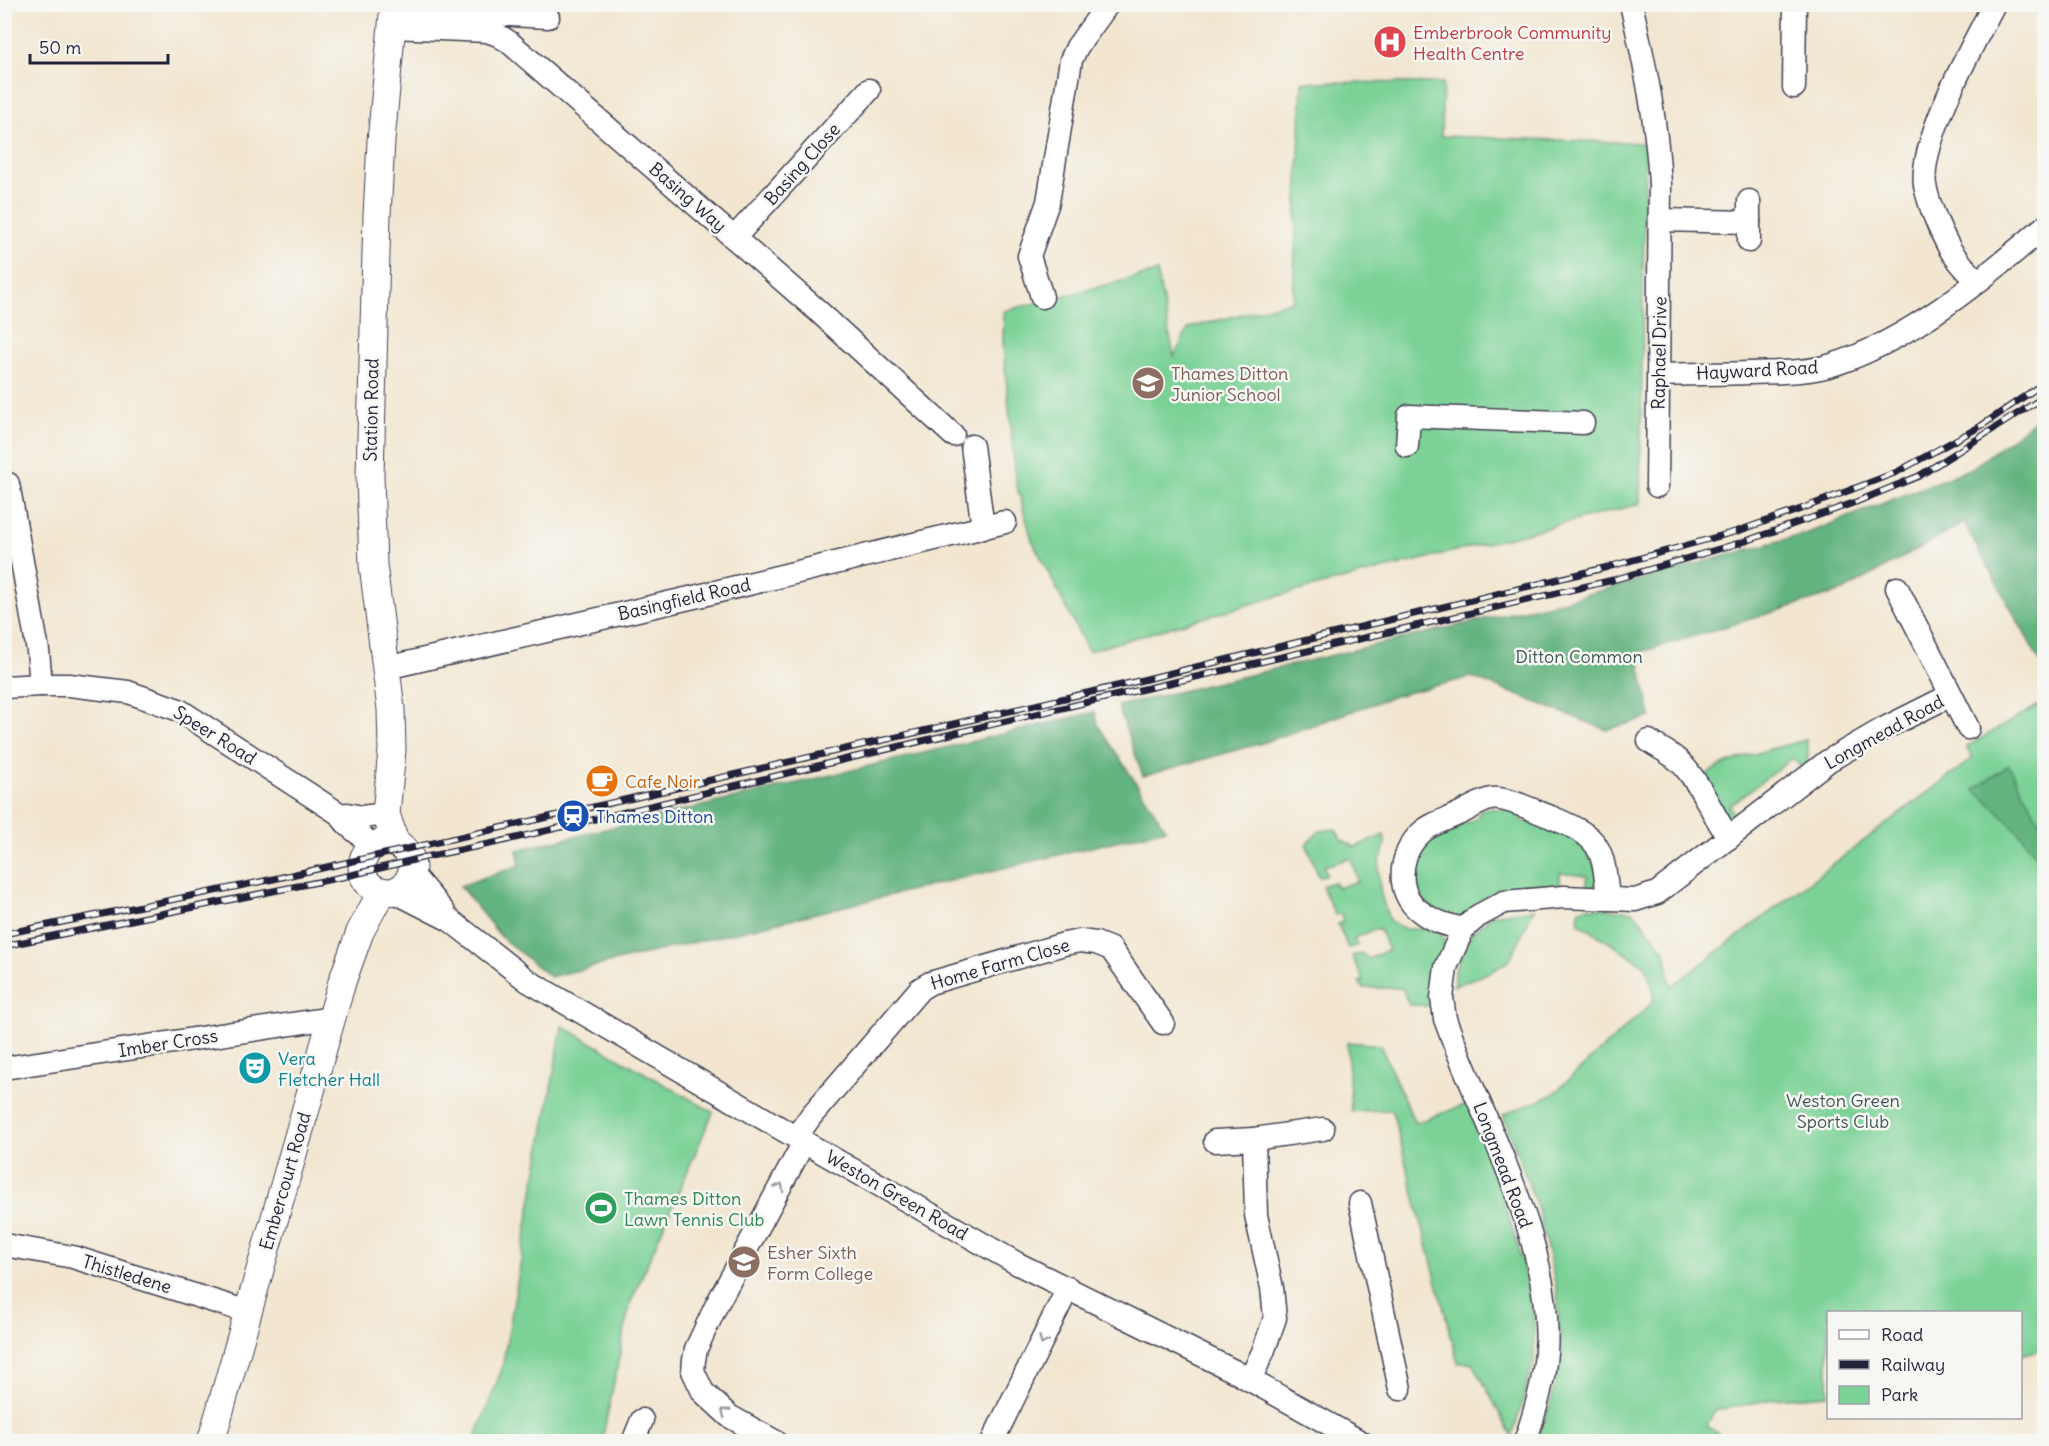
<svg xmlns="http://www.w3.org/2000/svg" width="2049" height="1446" font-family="Delius,sans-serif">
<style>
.green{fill:#7bd296;stroke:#4e7a68;stroke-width:1.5}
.forest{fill:#64b47f;stroke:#436b5d;stroke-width:1.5}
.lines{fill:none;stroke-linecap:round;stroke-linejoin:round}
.minor-casing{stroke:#413f51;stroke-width:25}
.major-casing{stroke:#413f51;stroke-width:29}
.minor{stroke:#fff;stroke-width:22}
.major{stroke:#fff;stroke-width:27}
.rail-casing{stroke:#22223b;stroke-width:7}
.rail{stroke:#f6f6f2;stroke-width:4.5;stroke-dasharray:14;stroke-linecap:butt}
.oneway{stroke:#9c9ca7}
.labels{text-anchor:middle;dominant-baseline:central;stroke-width:5;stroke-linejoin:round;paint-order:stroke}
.health-label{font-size:18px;fill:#be3a42;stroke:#f6f6f2;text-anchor:start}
.street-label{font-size:18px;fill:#22223b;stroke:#f6f6f2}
.education-label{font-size:18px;fill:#785e54;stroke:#f6f6f2;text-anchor:start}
.park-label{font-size:18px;fill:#3d5756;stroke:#f6f6f2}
.food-label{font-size:18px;fill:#c56008;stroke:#f6f6f2;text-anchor:start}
.transit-label{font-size:18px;fill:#164399;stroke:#f6f6f2;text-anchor:start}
.culture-label{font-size:18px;fill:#0d838f;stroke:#f6f6f2;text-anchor:start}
.leisure-label{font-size:18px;fill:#27864d;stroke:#f6f6f2;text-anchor:start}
</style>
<rect width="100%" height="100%" fill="#f6f6f2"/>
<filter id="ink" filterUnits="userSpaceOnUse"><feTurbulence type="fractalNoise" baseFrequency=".0167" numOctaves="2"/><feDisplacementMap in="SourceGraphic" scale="12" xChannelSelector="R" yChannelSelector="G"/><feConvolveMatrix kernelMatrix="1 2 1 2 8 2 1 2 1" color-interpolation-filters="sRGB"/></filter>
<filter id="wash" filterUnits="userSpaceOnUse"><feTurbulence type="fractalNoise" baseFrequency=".008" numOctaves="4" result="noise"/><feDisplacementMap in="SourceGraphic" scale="24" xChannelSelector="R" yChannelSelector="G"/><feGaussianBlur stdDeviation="1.35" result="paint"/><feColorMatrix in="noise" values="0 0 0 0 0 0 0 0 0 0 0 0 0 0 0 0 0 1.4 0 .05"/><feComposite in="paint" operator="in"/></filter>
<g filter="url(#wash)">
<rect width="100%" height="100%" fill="#f2e6d0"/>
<g class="green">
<polygon points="1302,82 1443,83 1441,136 1643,143 1645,157 1640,504 1282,595 1088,651 1032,540 1016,483 1003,345 1004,311 1157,272 1174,356 1189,328 1293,301"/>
<polygon points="2044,702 2044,1349 2021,1355 2020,1312 1828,1312 1828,1395 1773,1399 1714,1411 1707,1426 1729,1441 1535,1441 1551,1403 1561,1352 1557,1291 1538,1209 1503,1115 1552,1095 1653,1002 1653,989 1646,966 1579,923 1578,917 1580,909 1586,907 1633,911 1665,951 1671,987 1973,758 1966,747"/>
<path d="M1806,740C1808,750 1811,761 1802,769L1793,758L1729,806L1736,817L1729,819L1702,779C1718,760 1780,747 1806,740Z"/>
<polygon points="1488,808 1521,811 1520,820 1555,832 1557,827 1581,840 1599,876 1595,886 1587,891 1587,876 1560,873 1560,889 1515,888 1488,899 1462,918 1442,918 1410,886 1411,856 1436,829 1446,832 1476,819 1480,810"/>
<path d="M1335,829L1342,840L1355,847L1384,835C1388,847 1379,857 1379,869C1378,889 1383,903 1390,922L1405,929H1431L1441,933L1445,941L1435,976L1431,1006L1409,1005L1402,988H1363L1359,982L1363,981L1352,956L1362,953L1368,959L1388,950L1379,928L1354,938L1357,946L1348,948L1338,924L1343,922L1341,914L1335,915L1322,886L1333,882L1338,888L1358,881L1351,858L1324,866L1327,874L1319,877L1306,844L1320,831Z"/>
<polygon points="1534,909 1510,960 1493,971 1454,986 1454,972 1471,934 1492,915"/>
<polygon points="562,1026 713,1112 630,1304 602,1441 474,1441 502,1369"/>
<polygon points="1347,1042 1380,1045 1415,1123 1473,1102 1519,1250 1534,1318 1534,1362 1512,1437 1473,1363 1458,1363 1392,1110 1351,1111"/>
</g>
<g class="forest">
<polygon points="2044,414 2044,669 1964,523 1843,591 1638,653 1651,717 1607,730 1471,677 1395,696 1262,743 1143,776 1118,706 1570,599 1808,533 1972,468"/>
<polygon points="1095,712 1098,725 1166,829 550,977 502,938 460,886 520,865 517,850"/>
<path d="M2009,765L2044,830V869C2026,838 2003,813 1974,790Z"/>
</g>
</g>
<g filter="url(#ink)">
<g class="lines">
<g class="minor-casing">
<g id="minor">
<path d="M1631,4C1645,64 1657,123 1660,184L1657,486"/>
<polyline points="394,9 548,17"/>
<polyline points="392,27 487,31 498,35 509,42 818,311 953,435"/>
<polyline points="1794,87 1795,4"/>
<polyline points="1660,220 1749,222"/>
<polyline points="734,238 869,90"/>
<polyline points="1749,241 1749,201"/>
<path d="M1977,281C1968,271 1957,261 1950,249C1941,233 1928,203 1925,185C1919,141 1973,45 1994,4"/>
<polyline points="1042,297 1029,256 1048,202 1071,60 1077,47 1108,4"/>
<path d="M1659,375C1689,374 1720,374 1750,373C1777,372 1806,373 1832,365C1907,342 1985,278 2044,227"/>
<polyline points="972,446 983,528"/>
<polyline points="1407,446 1409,416 1583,423"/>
<polyline points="4,483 8,484 12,505 38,651 41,685"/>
<polyline points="1897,588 1968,728"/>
<polyline points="386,668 707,594 1005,522"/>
<path d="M4,687L41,685H69L128,692L179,710L341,815C347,829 364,834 372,847"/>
<path d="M1649,741C1659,748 1672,754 1681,763C1701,784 1712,814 1729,838"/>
<polyline points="341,815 347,814 362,817 386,814"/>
<polyline points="411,873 444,912"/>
<polyline points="393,891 450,920 528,981 804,1142 1018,1264 1234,1371 1361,1442"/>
<path d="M1463,929C1448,925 1434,922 1421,912C1394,893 1399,853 1421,833C1430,824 1446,820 1458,814C1468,810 1480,801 1491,799C1505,796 1537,812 1551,817C1601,838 1603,846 1608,899"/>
<polyline points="4,1068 331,1018"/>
<polyline points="796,1137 811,1116 920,989 930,983 1064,944 1080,941 1096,943 1111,949 1163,1023"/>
<polyline points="1215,1141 1254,1139 1323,1129"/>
<polyline points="1360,1203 1400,1389"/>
<polyline points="4,1245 73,1257 248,1312"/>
<polyline points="1250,1380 1263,1352 1275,1318 1272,1288 1256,1215 1254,1139"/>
<polyline points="633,1442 642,1420"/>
<polyline points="776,1442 729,1416 703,1392 693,1371 694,1360 696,1349 717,1304 804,1142"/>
<polyline points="992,1442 1068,1288"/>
<path d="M1524,1442L1527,1436C1536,1408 1544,1381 1546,1352C1554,1241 1482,1121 1445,1019L1442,998L1446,967L1463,929L1478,916L1504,902L1564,897L1635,900L1657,893L1828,761L1883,729L1951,695"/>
</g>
</g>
<g class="major-casing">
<g id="major">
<polyline points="394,4 381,141 377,215 370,476 373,565 391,709 392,750 386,814 396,844"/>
<circle cx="387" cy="867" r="25"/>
<polyline points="211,1442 342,982 360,932 382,891"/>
</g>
</g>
<use href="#minor" class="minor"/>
<use href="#major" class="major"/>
<g class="rail-casing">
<g id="rail">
<polyline points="4,934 269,880 633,798 1130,683 1608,567 1738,531 1801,509 1897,472 1981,426 2044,383"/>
<polyline points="4,946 347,876 426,857 499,842 985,726 1613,580 1746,541 1856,502 1919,476 2044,397"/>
</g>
</g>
<use href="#rail" class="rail"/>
</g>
<defs><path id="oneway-chevron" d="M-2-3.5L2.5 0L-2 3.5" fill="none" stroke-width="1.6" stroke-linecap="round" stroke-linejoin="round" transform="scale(1.5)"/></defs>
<g class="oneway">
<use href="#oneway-chevron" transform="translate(780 1187) rotate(-62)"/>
<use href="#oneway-chevron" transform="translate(1043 1341) rotate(115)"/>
<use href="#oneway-chevron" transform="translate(725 1412) rotate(-143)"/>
</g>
</g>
<defs>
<g id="hospital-disc" transform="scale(1.725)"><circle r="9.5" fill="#e0444e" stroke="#f6f6f2"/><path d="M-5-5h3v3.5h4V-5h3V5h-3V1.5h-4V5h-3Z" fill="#fff"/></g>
<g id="school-disc" transform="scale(1.725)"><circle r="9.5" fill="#8d6e63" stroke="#f6f6f2"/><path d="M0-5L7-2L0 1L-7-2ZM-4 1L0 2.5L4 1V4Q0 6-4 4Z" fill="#fff"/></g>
<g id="cafe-disc" transform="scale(1.725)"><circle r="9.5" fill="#e8710a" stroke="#f6f6f2"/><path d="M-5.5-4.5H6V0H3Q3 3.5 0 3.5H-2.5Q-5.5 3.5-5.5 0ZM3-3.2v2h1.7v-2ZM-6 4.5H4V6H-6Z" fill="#fff"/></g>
<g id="station-disc" transform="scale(1.725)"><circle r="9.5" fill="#1a4fb4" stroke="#f6f6f2"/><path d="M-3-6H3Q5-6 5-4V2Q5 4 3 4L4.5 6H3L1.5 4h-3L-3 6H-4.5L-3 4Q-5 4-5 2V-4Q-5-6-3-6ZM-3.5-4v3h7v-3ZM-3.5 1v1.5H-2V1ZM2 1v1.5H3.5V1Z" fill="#fff"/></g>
<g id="theatre-disc" transform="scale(1.725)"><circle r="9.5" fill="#0f9aa8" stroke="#f6f6f2"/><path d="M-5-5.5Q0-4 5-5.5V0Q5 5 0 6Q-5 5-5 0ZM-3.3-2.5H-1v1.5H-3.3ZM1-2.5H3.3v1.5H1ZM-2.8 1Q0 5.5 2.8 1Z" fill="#fff"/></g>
<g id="stadium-disc" transform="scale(1.725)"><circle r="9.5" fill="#2e9e5b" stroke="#f6f6f2"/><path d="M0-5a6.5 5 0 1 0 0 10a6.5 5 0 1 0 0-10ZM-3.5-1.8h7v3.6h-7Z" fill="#fff"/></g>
<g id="university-disc" transform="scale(1.725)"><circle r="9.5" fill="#8d6e63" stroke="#f6f6f2"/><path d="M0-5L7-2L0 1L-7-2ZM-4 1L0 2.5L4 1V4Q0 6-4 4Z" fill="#fff"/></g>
</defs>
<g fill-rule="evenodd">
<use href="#hospital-disc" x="1390" y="42"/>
<use href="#school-disc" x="1148" y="383"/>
<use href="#cafe-disc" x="602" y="781"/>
<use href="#station-disc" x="573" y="816"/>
<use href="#theatre-disc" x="255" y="1068"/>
<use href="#stadium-disc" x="601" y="1208"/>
<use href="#university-disc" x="744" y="1262"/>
</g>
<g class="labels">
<g class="health-label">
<text x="1413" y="32">Emberbrook Community<tspan x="1413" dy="21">Health Centre</tspan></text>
</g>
<g class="street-label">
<text transform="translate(802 164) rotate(-48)">Basing Close</text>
<text transform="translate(688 197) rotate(41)">Basing Way</text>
<text transform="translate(1659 353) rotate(-89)">Raphael Drive</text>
<text transform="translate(1757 370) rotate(-3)">Hayward Road</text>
<text transform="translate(371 410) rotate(-89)">Station Road</text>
<text transform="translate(684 599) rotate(-13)">Basingfield Road</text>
<text transform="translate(1884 732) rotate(-29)">Longmead Road</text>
<text transform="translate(215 735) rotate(32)">Speer Road</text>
<text transform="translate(1000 964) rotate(-16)">Home Farm Close</text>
<text transform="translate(168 1043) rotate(-9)">Imber Cross</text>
<text transform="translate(1503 1165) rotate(69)">Longmead Road</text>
<text transform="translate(285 1181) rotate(-74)">Embercourt Road</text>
<text transform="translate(897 1195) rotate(30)">Weston Green Road</text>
<text transform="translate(127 1274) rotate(17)">Thistledene</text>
</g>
<g class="education-label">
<text x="1171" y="373">Thames Ditton<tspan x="1171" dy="21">Junior School</tspan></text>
<text x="767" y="1252">Esher Sixth<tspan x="767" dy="21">Form College</tspan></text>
</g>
<g class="park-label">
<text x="1579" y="656">Ditton Common</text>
<text x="1843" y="1100">Weston Green<tspan x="1843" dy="21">Sports Club</tspan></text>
</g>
<g class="food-label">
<text x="625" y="781">Cafe Noir</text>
</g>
<g class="transit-label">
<text x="596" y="816">Thames Ditton</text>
</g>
<g class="culture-label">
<text x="278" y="1058">Vera<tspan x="278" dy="21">Fletcher Hall</tspan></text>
</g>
<g class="leisure-label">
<text x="624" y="1198">Thames Ditton<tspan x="624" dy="21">Lawn Tennis Club</tspan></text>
</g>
</g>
<rect width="2049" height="1446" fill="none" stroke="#f6f6f2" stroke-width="24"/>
<rect x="1827" y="1311" width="195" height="108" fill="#f6f6f2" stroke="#a1a1a9" stroke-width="1.5"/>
<rect x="1839" y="1330" width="30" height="9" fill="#ffffff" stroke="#a1a1a9" stroke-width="1.5"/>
<text x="1881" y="1341" font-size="18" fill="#22223b">Road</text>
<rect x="1839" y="1360" width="30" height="9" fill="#22223b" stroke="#a1a1a9" stroke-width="1.5"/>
<text x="1881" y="1371" font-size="18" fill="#22223b">Railway</text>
<rect x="1839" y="1386" width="30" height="18" fill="#7bd296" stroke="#a1a1a9" stroke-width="1.5"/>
<text x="1881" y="1401" font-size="18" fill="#22223b">Park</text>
<path d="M30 54v9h138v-9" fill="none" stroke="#22223b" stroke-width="3"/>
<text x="39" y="54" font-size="18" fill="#22223b" stroke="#f6f6f2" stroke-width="4.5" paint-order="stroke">50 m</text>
</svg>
